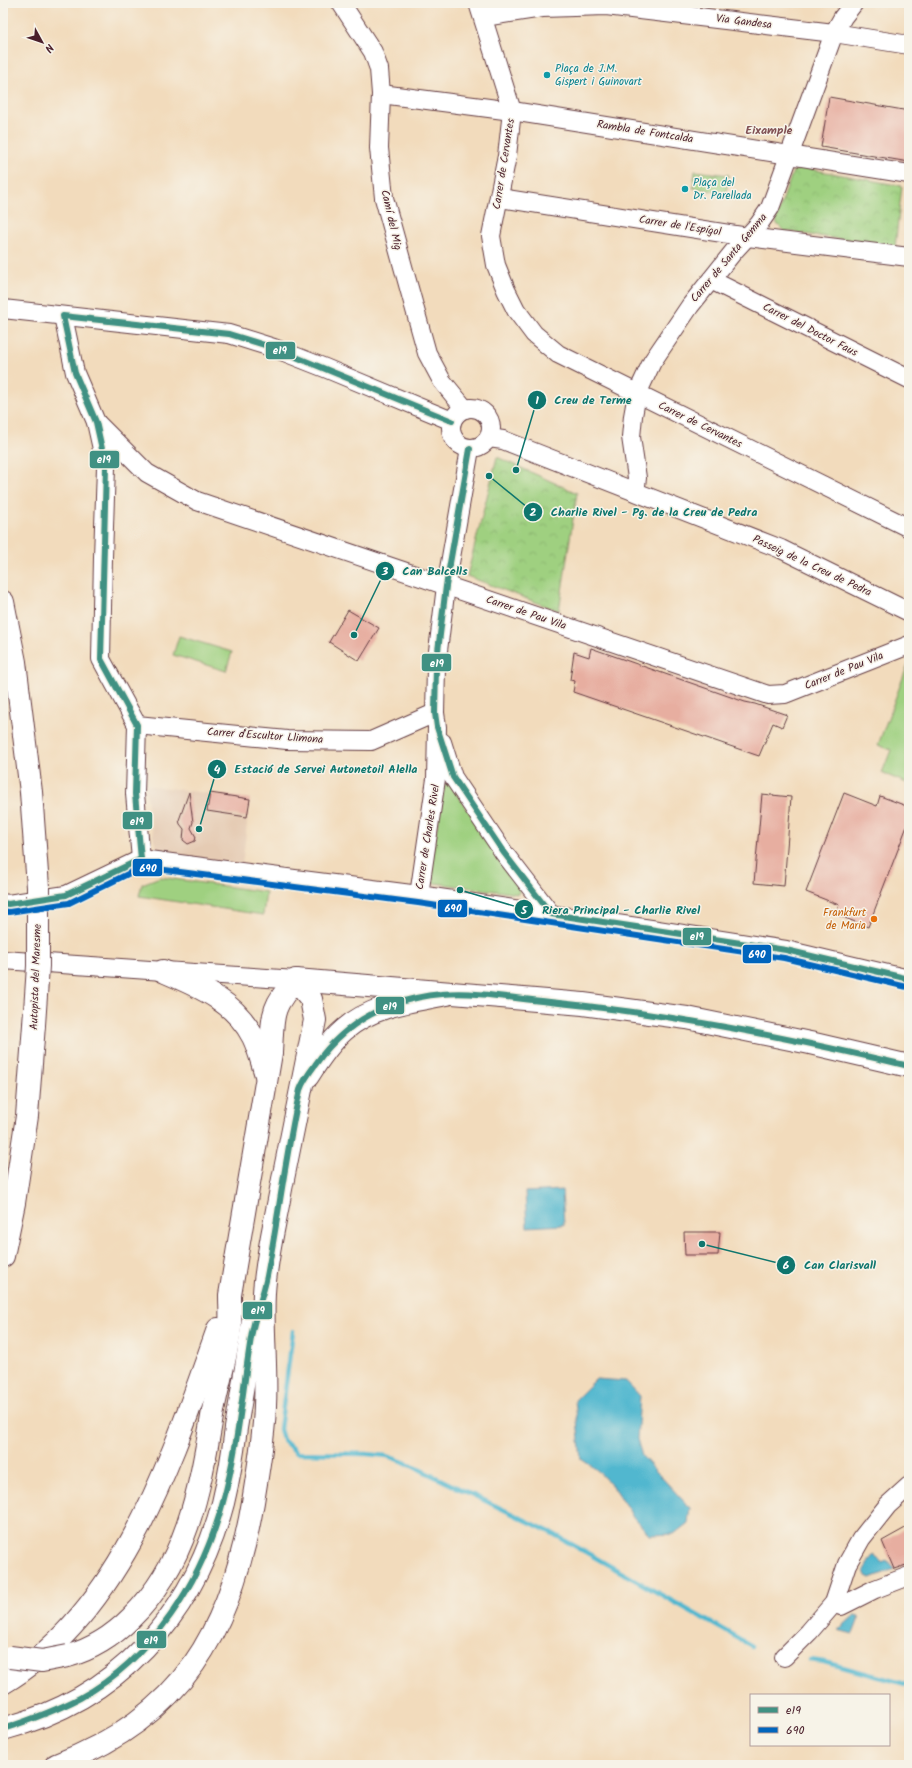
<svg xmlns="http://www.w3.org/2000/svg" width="912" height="1768" font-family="Kalam,sans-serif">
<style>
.built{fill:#e5cbb3}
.grass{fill:#9fd080;stroke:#747856}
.park{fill:url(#park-crowns);stroke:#747856}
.water{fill:#51b7cf;stroke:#4e6b7d}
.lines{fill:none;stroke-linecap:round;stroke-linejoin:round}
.stream{stroke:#51b7cf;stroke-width:4.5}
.building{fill:#e7aea0}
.minor-casing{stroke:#633b41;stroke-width:20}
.major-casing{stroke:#633b41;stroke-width:24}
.highway-casing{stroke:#633b41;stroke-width:24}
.minor{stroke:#fff;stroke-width:18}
.major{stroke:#fff;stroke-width:22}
.highway{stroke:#fff;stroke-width:22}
.highway-bridge-casing{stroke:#633b41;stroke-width:24;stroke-linecap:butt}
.highway-bridge{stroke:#fff;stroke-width:22}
.bus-1-casing{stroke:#f7f3e8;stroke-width:9}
.bus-2-casing{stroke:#f7f3e8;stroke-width:9}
.bus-1{stroke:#409183;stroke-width:6}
.bus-2{stroke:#0065bd;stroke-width:6}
.culture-dot{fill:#0f9aa8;stroke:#f7f3e8;stroke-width:1.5}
.food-dot{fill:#e8710a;stroke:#f7f3e8;stroke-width:1.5}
.labels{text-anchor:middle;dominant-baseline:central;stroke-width:3;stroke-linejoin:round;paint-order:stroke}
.street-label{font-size:11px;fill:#4a1f2b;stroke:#f7f3e8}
.culture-label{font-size:11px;fill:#0d838f;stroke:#f7f3e8;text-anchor:start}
.food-label{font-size:11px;fill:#c56008;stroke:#f7f3e8;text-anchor:end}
.neighbourhood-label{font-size:12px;font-weight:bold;fill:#815154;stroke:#f7f3e8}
.leader{fill:none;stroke:#0f766e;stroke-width:1.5}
.callout-dot{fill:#0f766e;stroke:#f7f3e8;stroke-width:1.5}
.mark-label{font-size:12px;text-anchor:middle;font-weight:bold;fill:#fff}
.callout-label{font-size:12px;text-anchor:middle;font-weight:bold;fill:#0f766e;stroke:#f7f3e8;stroke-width:3;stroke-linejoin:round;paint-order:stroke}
.line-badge{stroke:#f7f3e8;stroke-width:1.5}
.badge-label{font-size:11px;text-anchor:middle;font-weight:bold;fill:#fff}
</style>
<defs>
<pattern id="park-crowns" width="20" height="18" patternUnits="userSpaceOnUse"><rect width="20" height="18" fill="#9fd080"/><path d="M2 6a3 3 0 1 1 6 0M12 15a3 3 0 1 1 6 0" fill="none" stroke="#8ab26f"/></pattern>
</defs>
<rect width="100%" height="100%" fill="#f7f3e8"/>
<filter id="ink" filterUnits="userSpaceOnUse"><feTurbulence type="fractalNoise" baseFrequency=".025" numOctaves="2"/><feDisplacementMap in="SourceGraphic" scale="8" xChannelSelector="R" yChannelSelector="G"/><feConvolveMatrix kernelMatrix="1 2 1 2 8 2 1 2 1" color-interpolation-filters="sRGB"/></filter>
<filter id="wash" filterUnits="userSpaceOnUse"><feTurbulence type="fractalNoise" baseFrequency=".012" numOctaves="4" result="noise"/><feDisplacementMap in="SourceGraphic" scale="16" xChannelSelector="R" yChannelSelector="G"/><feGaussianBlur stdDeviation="0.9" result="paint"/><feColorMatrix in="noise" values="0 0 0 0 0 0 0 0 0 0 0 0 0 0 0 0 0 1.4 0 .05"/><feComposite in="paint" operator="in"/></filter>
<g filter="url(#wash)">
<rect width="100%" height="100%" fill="#f2dbbc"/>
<polygon class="built" points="145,785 250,799 242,866 167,856 160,852 154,841"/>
<g class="grass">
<polygon points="179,636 232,652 226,671 173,655"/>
<polygon points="908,664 909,664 909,784 882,773 891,750 878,745"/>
<polygon points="445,782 449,782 520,888 518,894 427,882"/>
<polygon points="160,877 266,892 263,915 139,896 142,884"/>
</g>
<g class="park">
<polygon points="804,168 902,186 895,247 784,231 777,224 776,219 793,171"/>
<polygon points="695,171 729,175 726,193 693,188"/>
<polygon points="497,457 577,493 559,611 467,576"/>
</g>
<g class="water">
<polygon points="562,1190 564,1225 527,1227 525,1192"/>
<polygon points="596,1379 626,1381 640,1396 637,1439 642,1456 690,1508 688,1523 674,1534 650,1535 634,1518 614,1488 597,1470 581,1459 575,1400"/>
<polygon points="873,1555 883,1563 887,1560 894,1569 871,1578 866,1576 864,1570"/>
<polygon points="855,1615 860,1616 853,1634 838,1630"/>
</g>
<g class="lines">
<g class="stream">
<polyline points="293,1331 280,1429 283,1440 297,1453 367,1454 387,1456 404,1462 550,1532 752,1646"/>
<polyline points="810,1660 824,1662 909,1685"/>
</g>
</g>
<g id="blocks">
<g class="building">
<polygon points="829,97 909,111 909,162 821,147"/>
<polygon points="348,610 379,628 359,661 329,642"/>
<polygon points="591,648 745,702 755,704 787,715 782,727 773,723 759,756 573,692 575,681 570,680 574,652 589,657"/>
<polygon points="189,792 193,822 191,828 196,837 195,841 188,844 183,840 184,829 180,824 179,820"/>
<polygon points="210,793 250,799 247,817 207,811"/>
<polygon points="844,793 877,806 880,796 909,807 909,821 868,927 835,914 839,905 806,892"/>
<polygon points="762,794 791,797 784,886 754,883"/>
<polygon points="684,1232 720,1232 718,1255 685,1255"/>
<polygon points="909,1526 909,1564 894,1569 882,1541"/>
</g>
</g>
</g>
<g filter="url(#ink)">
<use href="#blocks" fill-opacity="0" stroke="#633b41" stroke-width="1"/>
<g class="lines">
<g class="minor-casing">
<g id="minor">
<polyline points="341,3 373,52 379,69 381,94 379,148 384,198 427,353 442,381 465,409"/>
<polyline points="478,3 512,111 507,156 491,236 496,265 506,290 516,310 534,334 558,354 909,528"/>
<polyline points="484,17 542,8 606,6 834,33 909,45"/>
<polyline points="381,94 512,111 909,174"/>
<polyline points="500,198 748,237 909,257"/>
<polyline points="711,280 909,379"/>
<polyline points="3,309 229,334 274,348 325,368 452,421"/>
<polyline points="63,316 75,373 96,422 106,467 103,557 101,659 137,725 135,794 141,859"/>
<circle cx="471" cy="428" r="20"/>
<polyline points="96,422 147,473 197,501 768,695 785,694 909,645"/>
<polyline points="489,438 503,440 781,549 909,612"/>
<polyline points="635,492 637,478 631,437 633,416 637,394 652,362 690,306 734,251 759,224 770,208 834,33 843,17 854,3"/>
<polyline points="137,725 287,740 371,741 435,713"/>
<polyline points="442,742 453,777 504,853 551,914"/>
<polyline points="419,895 436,779 437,727 435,713 436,667 446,586 470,449"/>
<polyline points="3,903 8,904 66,895 141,859 419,895 651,929 786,950 909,979"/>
<polyline points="3,960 296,980"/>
<polyline points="834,1603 841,1606 875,1589 909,1576"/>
<polyline points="784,1657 809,1632 834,1603 847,1564 861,1539 888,1505 909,1486"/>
</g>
</g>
<g class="major-casing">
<polyline id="major" points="296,980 583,1004 687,1018 810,1043 909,1066"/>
</g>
<g class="highway-casing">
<g id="highway">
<polyline points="3,602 15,662 31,792"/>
<path d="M163,971C198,986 235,1001 253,1037C259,1049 262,1063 266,1075"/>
<path d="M308,1076C318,1060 329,1043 344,1030C372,1005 412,1001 447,994"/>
<polyline points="3,1256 14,1203 27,1116 34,1025"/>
<path d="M3,1683C124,1612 173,1454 218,1329"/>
<path d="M3,1729C118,1699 193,1616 223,1503C229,1478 233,1453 236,1428C242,1392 248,1357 253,1321"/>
<path d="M56,1765C183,1717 231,1631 253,1502C258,1470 264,1438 265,1406C267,1368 262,1330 264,1293C266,1258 275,1223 281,1189C292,1133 304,1077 315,1020L311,999L296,980C270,1007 273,1017 271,1053L230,1295C230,1306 231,1317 230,1328C227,1356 218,1383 213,1411C200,1486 189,1561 131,1618C113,1636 93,1649 68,1656"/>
</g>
</g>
<use href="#minor" class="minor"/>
<use href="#major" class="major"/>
<use href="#highway" class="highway"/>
<g class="highway-bridge-casing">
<g id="highway-bridge">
<polyline points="31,792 38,887 38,966 34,1025"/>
<polyline points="10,1657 42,1661 68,1656"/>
</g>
</g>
<use href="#highway-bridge" class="highway-bridge"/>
<g class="bus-1-casing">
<g id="bus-1">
<polyline points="470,449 446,586 436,667 435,713 437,727 453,777 504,853 551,914 786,950 909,979"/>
<polyline points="3,903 8,904 66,895 141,859 135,794 137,725 101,659 106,467 96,422 75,373 63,316 229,334 274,348 452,421"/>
<path d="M3,1729C30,1720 55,1711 80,1698C153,1658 202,1581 223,1502C238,1448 242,1393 251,1338C254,1317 263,1297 267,1276C279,1214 286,1152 300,1090C303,1081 309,1073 315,1065C346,1020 389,999 442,994C478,991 515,999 550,1002C672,1014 790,1038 909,1066"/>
</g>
</g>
<g class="bus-2-casing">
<polyline id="bus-2" points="3,911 9,912 69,903 142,867 418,903 784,958 907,987"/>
</g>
<use href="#bus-1" class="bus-1"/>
<use href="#bus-2" class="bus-2"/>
</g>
</g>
<g class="culture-dot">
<circle cx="547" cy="75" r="4"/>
<circle cx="685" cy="189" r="4"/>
</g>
<circle class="food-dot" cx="874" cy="919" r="4"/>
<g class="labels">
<g class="street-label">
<text transform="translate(744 22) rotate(7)">Via Gandesa</text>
<text transform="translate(645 132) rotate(9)">Rambla de Fontcalda</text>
<text transform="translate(504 164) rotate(-81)">Carrer de Cervantes</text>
<text transform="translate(391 220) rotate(77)">Camí del Mig</text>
<text transform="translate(680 226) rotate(9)">Carrer de l'Espígol</text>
<text transform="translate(729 258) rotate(-50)">Carrer de Santa Gemma</text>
<text transform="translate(810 330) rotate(27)">Carrer del Doctor Faus</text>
<text transform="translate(700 425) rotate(26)">Carrer de Cervantes</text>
<text transform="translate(812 566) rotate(25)">Passeig de la Creu de Pedra</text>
<text transform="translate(526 613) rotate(19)">Carrer de Pau Vila</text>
<text transform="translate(844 671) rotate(-22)">Carrer de Pau Vila</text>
<text transform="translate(265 736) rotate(4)">Carrer d'Escultor Llimona</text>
<text transform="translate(428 837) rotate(-81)">Carrer de Charles Rivel</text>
<text transform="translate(36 977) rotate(-88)">Autopista del Maresme</text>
</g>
<g class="culture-label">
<text x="555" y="69">Plaça de J.M.<tspan x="555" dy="13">Gispert i Guinovart</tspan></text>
<text x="693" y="183">Plaça del<tspan x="693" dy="13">Dr. Parellada</tspan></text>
</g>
<g class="food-label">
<text x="866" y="913">Frankfurt<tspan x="866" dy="13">de Maria</tspan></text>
</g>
<g class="neighbourhood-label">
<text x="769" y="130">Eixample</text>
</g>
</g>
<path class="leader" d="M516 470L537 400M489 476L533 512M354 635L385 571M199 829L217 769M460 890L524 909M702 1244L786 1265"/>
<g class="callout-dot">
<circle cx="516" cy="470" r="4"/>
<circle cx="489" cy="476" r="4"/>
<circle cx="354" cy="635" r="4"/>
<circle cx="199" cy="829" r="4"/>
<circle cx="460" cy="890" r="4"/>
<circle cx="702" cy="1244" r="4"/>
<circle cx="537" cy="400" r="10"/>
<circle cx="533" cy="512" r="10"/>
<circle cx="385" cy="571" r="10"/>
<circle cx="217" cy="769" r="10"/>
<circle cx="524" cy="909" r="10"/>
<circle cx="786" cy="1265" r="10"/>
</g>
<g class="mark-label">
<text x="537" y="404">1</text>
<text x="533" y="516">2</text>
<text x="385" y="575">3</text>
<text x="217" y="773">4</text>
<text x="524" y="914">5</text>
<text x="786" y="1269">6</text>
</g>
<g class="callout-label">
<text x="593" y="404">Creu de Terme</text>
<text x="654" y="516">Charlie Rivel - Pg. de la Creu de Pedra</text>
<text x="435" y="575">Can Balcells</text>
<text x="326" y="773">Estació de Servei Autonetoil Alella</text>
<text x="621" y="914">Riera Principal - Charlie Rivel</text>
<text x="840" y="1269">Can Clarisvall</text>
</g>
<g class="line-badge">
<rect x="265" y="341" width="31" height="19" rx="4" fill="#409183"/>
<rect x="89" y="450" width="31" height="19" rx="4" fill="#409183"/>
<rect x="421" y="653" width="31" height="19" rx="4" fill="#409183"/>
<rect x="122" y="811" width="31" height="19" rx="4" fill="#409183"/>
<rect x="132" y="858" width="31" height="19" rx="4" fill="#0065bd"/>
<rect x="437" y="899" width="31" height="19" rx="4" fill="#0065bd"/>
<rect x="682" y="927" width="30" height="19" rx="4" fill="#409183"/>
<rect x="742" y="944" width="30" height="20" rx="4" fill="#0065bd"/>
<rect x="375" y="996" width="30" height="19" rx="4" fill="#409183"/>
<rect x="242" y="1301" width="31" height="19" rx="4" fill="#409183"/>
<rect x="136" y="1630" width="31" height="19" rx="4" fill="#409183"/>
</g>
<g class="badge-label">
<text x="280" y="354">e19</text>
<text x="104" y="463">e19</text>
<text x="437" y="667">e19</text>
<text x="137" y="825">e19</text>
<text x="148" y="872">690</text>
<text x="453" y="912">690</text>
<text x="697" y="940">e19</text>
<text x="757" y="958">690</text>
<text x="390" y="1010">e19</text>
<text x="258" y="1314">e19</text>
<text x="151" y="1644">e19</text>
</g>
<rect width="912" height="1768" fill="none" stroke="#f7f3e8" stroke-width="16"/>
<rect x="750" y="1694" width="140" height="52" fill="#f7f3e8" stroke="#b29e9c"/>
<rect x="758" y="1707" width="20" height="6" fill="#409183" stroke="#b29e9c"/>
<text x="786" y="1714" font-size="12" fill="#4a1f2b">e19</text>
<rect x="758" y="1727" width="20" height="6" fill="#0065bd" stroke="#b29e9c"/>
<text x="786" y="1734" font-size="12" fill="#4a1f2b">690</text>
<g transform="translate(42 42) rotate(130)" stroke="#f7f3e8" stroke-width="3" paint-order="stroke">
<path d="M0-3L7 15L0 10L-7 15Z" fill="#4a1f2b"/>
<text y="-6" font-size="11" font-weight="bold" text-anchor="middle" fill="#4a1f2b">N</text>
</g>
</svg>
